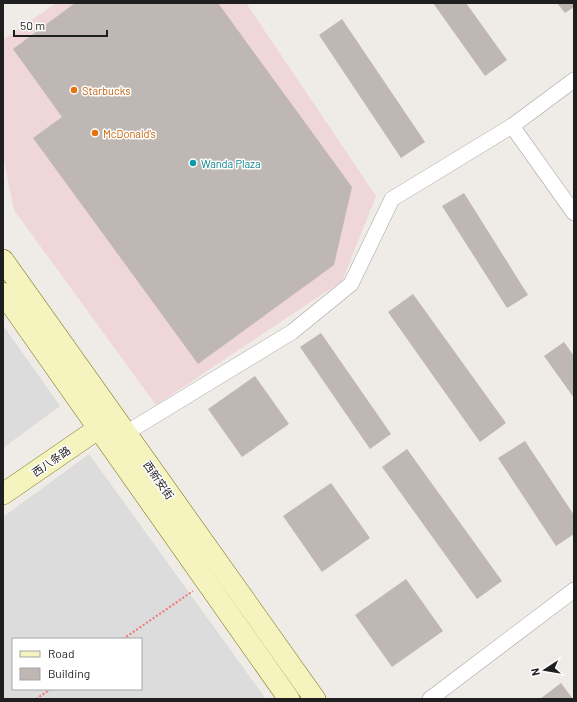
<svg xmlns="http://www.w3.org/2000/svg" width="577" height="702" font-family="Barlow,'Noto Sans SC',sans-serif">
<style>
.residential{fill:#dddcdc;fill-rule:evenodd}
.commercial{fill:#efd6d8}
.building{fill:#bfb7b3}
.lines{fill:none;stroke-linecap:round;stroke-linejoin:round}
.street-casing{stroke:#a3a3a3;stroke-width:16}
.secondary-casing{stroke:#6e6f0c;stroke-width:22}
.path{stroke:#f07776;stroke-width:2;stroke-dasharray:2 2;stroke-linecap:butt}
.street{stroke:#fff;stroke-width:15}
.secondary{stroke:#f5f3be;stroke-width:21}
.food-dot{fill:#e8710a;stroke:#fff;stroke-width:1.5}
.culture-dot{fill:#0f9aa8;stroke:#fff;stroke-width:1.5}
.labels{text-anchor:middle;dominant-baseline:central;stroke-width:3;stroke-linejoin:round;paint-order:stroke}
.food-label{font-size:11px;fill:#c56008;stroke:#fff;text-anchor:start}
.culture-label{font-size:11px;fill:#0d838f;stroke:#fff;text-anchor:start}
.street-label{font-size:11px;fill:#1f1f1f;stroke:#fff}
</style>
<rect width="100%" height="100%" fill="#efebe6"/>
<g class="residential">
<polygon points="3,325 60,406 3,448"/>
<path d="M89,454L266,699H3V517ZM13,639H141V689H13Z"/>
</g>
<polygon class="commercial" points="56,3 246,3 376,196 342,281 156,405 14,210 3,156 3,40"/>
<g class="building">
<polygon points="75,3 218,3 352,187 334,265 198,364 33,138 62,117 13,49"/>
<polygon points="433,3 466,3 507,60 485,76"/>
<polygon points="557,3 574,3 574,7 565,13"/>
<polygon points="342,19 425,142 401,158 319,35"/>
<polygon points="464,193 528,295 507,308 442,206"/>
<polygon points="413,294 506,423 480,442 388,312"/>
<polygon points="321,333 391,434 370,449 300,347"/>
<polygon points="564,342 574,356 574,398 544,356"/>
<polygon points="255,376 289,424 242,457 208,409"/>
<polygon points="525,441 574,515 574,534 556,546 498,458"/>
<polygon points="407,449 502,581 477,599 382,467"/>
<polygon points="331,483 370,538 322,572 283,516"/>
<polygon points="406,579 443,631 392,667 355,615"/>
<polygon points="561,683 573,699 540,699"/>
</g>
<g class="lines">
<g class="street-casing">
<g id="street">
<polyline points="574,80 512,126 574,213"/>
<polyline points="126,433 292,332 351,284 392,199 512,126"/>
<polyline points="430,699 574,590"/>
</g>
</g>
<g class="secondary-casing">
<g id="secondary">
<polyline points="3,260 315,699"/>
<polyline points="3,293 289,699"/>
<polyline points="3,494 99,428"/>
</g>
</g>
<g class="path">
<polyline points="123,639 193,591"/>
<polyline points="36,699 51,689"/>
</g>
<use href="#street" class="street"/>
<use href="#secondary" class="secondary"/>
</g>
<g class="food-dot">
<circle cx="74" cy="90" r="4"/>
<circle cx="95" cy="133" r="4"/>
</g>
<circle class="culture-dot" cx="193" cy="163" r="4"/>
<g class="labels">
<g class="food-label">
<text x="82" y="90">Starbucks</text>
<text x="103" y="133">McDonald's</text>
</g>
<g class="culture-label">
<text x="201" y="163">Wanda Plaza</text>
</g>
<g class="street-label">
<text transform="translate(51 461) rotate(-35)">西八条路</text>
<text transform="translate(159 480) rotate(55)">西新安街</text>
</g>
</g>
<rect width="577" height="702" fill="none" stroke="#1f1f1f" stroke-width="8"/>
<rect x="12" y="638" width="130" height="52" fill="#ffffff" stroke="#a5a5a5"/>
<rect x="20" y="651" width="20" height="6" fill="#f5f3be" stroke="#a5a5a5"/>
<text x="48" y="658" font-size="12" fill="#1f1f1f">Road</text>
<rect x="20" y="668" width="20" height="12" fill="#bfb7b3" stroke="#a5a5a5"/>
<text x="48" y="678" font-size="12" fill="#1f1f1f">Building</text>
<g transform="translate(545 670) rotate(258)" stroke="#ffffff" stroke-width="3" paint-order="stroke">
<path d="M0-3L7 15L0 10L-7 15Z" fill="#1f1f1f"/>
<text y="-6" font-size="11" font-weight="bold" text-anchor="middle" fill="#1f1f1f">N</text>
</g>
<path d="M14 30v6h93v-6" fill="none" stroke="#1f1f1f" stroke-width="2"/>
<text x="20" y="30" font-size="12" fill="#1f1f1f" stroke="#ffffff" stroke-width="3" paint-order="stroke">50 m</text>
</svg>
